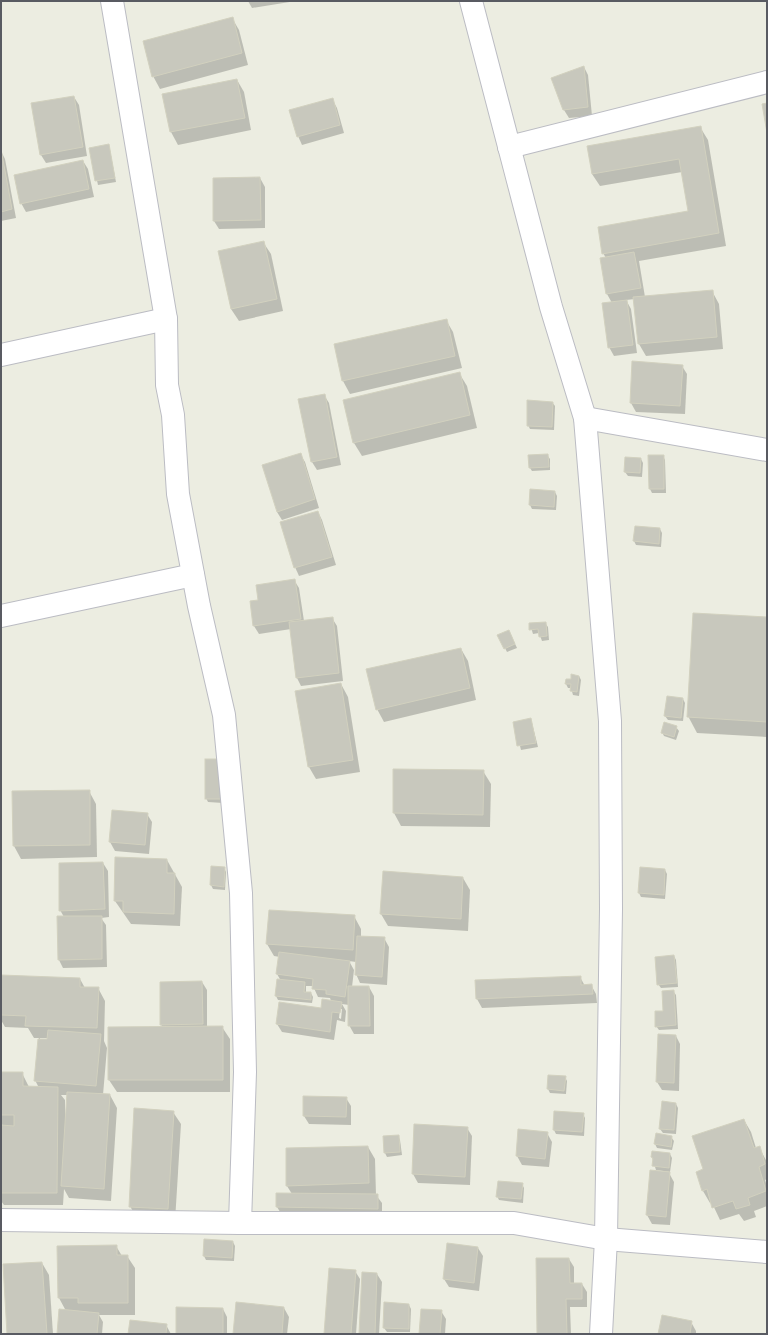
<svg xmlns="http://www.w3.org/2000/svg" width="768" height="1335" font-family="'Nunito Sans',sans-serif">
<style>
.shadow{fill:#0003;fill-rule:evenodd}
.building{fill:#c8c8bd;stroke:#d2d1bf}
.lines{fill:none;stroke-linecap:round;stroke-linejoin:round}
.minor-casing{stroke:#bbbcc3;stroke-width:24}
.tertiary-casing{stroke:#bbbcc3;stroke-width:24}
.minor{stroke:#fff;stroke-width:22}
.tertiary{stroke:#fff;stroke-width:22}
</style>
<rect width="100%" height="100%" fill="#ecede1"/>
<g class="shadow">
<polygon points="248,1 296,1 252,8"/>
<polygon points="232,18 239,30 248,65 160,89 153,76"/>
<polygon points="584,67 588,75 592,116 569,118 564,110"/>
<polygon points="237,80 244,92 251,130 178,145 171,132 163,95"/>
<polygon points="74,97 79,105 87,156 46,163 41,155"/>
<polygon points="332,99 337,108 344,133 302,145 298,136"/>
<polygon points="700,127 708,140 726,246 639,261 645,297 712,291 719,304 723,349 646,356 639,344 635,299 626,300 631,309 637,353 614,356 609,347 612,303 607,294 601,259 606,258 603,253 689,212 682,172 600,186 592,174 588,147"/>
<polygon points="109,145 116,182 98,185 90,149"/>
<polygon points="1,151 5,159 16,218 1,221"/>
<polygon points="83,161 88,169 94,197 26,212 21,203"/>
<polygon points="260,178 265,187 265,228 219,229 214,221"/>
<polygon points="263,242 271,254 283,311 239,321 231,309 219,252"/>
<polygon points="446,320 453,332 462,368 350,394 343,381 335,345"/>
<polygon points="682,366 687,374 685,414 636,412 631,403"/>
<polygon points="459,373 467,386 477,428 362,456 354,443 344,401"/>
<polygon points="324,395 329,403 341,465 317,470 312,462"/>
<polygon points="552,402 555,406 554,430 530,429 528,425"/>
<polygon points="300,454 305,462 319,508 282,520 277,512"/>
<polygon points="547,455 550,459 550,470 532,471 530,468"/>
<polygon points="663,456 665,460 666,493 652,493 650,489"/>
<polygon points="641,459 643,463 642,477 628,476 625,472"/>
<polygon points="555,492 557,496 556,510 532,509 530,505"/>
<polygon points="318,512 322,520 336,565 299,576 295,567"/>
<polygon points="660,529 662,533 661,547 636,545 634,541"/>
<polygon points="294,580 299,588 304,621 332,618 337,626 343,681 301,686 297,678 291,629 259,634 254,626 259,601"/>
<polygon points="767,618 767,737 697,733 688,716"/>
<polygon points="545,623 548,627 549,640 542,641 539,633 533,634 530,624"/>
<polygon points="511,635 517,648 507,652 505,648"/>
<polygon points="461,649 468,661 476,700 384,722 377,709"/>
<polygon points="579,676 581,680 579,696 573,695 571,688 568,688 566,684"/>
<polygon points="341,684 348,697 360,772 316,779 309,767 296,692"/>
<polygon points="683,699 685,703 683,721 668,720 665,716"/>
<polygon points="531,719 538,747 521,750 514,722"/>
<polygon points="676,727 679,731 676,740 664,736 662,732"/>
<polygon points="206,760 223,803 208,802 206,798"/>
<polygon points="394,770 483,771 491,784 490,827 401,826 394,813"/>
<polygon points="89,791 96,804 97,857 21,859 14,846 13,792"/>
<polygon points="147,814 152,822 149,854 115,851 110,842"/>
<polygon points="167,860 182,887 180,926 131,924 115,901"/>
<polygon points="103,863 108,871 109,917 101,918 106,925 107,967 63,968 59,960 64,917 60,910"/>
<polygon points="212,868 224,868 226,872 225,890 213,889 211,885"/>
<polygon points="665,870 667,874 665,899 641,897 639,893"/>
<polygon points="463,878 470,890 468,931 388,926 381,914"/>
<path d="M354,916L361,929V937L384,938L389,947L387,985L360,983L356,974V962L349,961L354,970L352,987H369L374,996V1034H354L349,1025V1005L342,1004L346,1011L345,1022L337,1020L334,1040L282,1032L277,1024L321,1009L331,1001L330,998L318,997L313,986H306V993H311L313,997L312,1003L278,1000L276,996L281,981L277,974L280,957L274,956L267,944ZM340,1009H342L341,1019L339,1018Z"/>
<polygon points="674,956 676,960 678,987 661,988 658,984"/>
<path d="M1,976L80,979L85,988H98L105,1001L104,1041L107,1048L103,1095H110L117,1108L111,1201L69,1198L64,1189L63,1205H4L1,1201V1126H3L1,1123V1073H22L29,1087L39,1088L35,1080L39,1038H34L28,1028L5,1027L1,1020ZM40,1038H48V1040H40ZM61,1095H68L66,1115H65V1100Z"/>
<polygon points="580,977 585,986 591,985 596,994 597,1003 482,1008 477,999 477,981"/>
<polygon points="202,982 207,990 207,1027 222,1027 230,1039 230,1092 117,1092 109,1080 163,1027 161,1025"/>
<polygon points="673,991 676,995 678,1029 659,1030 656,1026"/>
<polygon points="676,1036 680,1044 679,1091 662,1090 657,1082"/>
<polygon points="565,1077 567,1081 566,1094 550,1093 548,1089"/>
<polygon points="346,1098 351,1106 351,1125 309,1124 304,1116"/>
<polygon points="676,1104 678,1108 676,1134 663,1133 660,1129"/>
<polygon points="173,1112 181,1124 175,1221 137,1219 130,1206"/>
<polygon points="583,1114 585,1118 584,1136 556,1134 554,1130"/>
<polygon points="744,1120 751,1132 756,1148 759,1147 767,1162 767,1179 765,1180 767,1186 767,1206 754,1211 756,1217 744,1221 739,1214 720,1220 712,1203 710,1203 703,1191 704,1169"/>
<polygon points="415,1125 467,1128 472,1136 470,1185 418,1183 413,1174"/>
<polygon points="547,1133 552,1142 549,1167 522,1165 517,1156"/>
<polygon points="656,1135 671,1137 674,1141 672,1150 657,1148 655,1144"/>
<polygon points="398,1136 400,1140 402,1155 387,1157 385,1153"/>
<polygon points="368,1147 375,1159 376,1195 382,1203 382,1217 282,1215 277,1207 292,1194 287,1186"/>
<polygon points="670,1154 672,1158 670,1172 656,1170 652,1157"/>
<polygon points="651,1172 669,1173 674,1182 670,1225 652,1224 647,1215"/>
<polygon points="522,1184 524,1188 523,1203 499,1200 497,1196"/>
<polygon points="233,1242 235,1246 234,1261 206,1260 204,1256"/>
<polygon points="116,1246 122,1256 127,1256 135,1268 135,1315 99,1315 103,1322 102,1334 58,1334 66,1311 59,1298 58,1247"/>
<polygon points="478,1248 483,1256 479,1291 449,1287 444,1279"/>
<polygon points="569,1259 574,1267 574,1284 582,1284 587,1292 587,1307 570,1307 571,1334 538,1334"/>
<polygon points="42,1263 49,1275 53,1334 8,1334"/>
<polygon points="355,1271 360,1279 356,1334 325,1334"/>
<polygon points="377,1274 382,1282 379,1334 360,1334"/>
<polygon points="409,1305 411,1309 410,1332 387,1332 384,1328"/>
<polygon points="284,1308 289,1317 287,1334 234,1334"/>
<polygon points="223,1309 227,1317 227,1334 177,1334"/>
<polygon points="441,1311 446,1319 445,1334 420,1334"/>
<polygon points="691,1322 696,1331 696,1334 659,1334"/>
<polygon points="166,1325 171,1334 129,1334"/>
</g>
<g class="building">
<polygon points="233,17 242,53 152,77 143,41"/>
<polygon points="584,66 588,107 563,110 551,78"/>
<polygon points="237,79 245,118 170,132 162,94"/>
<polygon points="74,96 83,147 40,155 31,103"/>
<polygon points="333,98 340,125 297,137 289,110"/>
<polygon points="767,103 767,133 762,104"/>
<polygon points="701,126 719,233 602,254 598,227 688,211 679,159 592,174 587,146"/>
<polygon points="109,144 115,178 95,181 89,148"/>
<polygon points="1,149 12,209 1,212"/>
<polygon points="83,160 89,189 20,204 14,175"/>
<polygon points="260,177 261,220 213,221 213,178"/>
<polygon points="264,241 277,299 231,309 218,251"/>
<polygon points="634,252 641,288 606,294 600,258"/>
<polygon points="713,290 717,337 638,344 633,297"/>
<polygon points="627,300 633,345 608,348 602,303"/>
<polygon points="447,319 455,356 342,381 334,344"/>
<polygon points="632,361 683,365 680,406 630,403"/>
<polygon points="460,372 470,415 353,443 343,400"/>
<polygon points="325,394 337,457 311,462 298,399"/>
<polygon points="527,400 553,402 552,427 527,426"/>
<polygon points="301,453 315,499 277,512 262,465"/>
<polygon points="548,454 549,467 529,468 528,455"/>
<polygon points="648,455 664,455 664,489 649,489"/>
<polygon points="625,457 641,458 640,473 624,472"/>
<polygon points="530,489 555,491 554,507 529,505"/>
<polygon points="318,511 332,557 294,568 280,522"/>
<polygon points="635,526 660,528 659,544 633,541"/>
<polygon points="295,579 301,619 253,626 250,601 258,600 256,585"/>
<polygon points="693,613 767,617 767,722 687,717"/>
<polygon points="333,617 339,673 296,678 289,622"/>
<polygon points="546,622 547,636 539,637 538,629 529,630 529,623"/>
<polygon points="509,630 515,644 504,649 497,635"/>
<polygon points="461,648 470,688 376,710 366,669"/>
<polygon points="571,674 579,676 577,692 570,691 571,684 565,684 566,679 571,679"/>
<polygon points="341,683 353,760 308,767 295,691"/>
<polygon points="667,696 683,698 681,718 664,716"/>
<polygon points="531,718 536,743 517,746 513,722"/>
<polygon points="664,722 677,726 674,737 661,733"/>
<rect x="205" y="759" width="16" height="40"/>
<polygon points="393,769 484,770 483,815 393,813"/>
<polygon points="90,790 90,845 13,846 12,791"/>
<polygon points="112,810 148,813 145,845 109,842"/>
<polygon points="115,857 167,859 167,873 175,873 174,914 123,912 123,901 114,901"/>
<polygon points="103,862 105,909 59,911 59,863"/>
<polygon points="211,866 225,867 224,887 210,885"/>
<polygon points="640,867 665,869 664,895 638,893"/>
<polygon points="383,871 463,877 461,919 380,914"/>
<polygon points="269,910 355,915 353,950 266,944"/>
<polygon points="57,916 102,916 102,959 58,960"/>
<polygon points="357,936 385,937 382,977 355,975"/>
<polygon points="279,952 350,961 345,997 326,994 326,990 312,989 313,979 276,974"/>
<polygon points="674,955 677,983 657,985 655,957"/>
<polygon points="1,975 80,978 80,987 99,987 97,1028 25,1026 26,1016 1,1015"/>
<polygon points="581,976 581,985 592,984 593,994 476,999 475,980"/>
<polygon points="277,979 305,982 304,992 311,992 311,1000 275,996"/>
<polygon points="202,981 203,1024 160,1025 160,982"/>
<polygon points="348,986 369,986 370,1026 348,1026"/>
<polygon points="674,990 676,1025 655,1027 655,1011 663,1011 662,991"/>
<polygon points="322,999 342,1002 340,1013 332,1012 330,1032 276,1024 279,1002 321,1008"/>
<polygon points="223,1026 223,1080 108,1080 108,1027"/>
<polygon points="48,1030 101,1034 96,1086 34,1081 38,1039 47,1039"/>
<polygon points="658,1034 676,1035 674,1083 656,1082"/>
<polygon points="1,1072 23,1072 23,1086 58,1087 57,1193 1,1193 1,1125 14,1126 14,1115 1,1115"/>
<polygon points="548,1075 566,1076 564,1091 547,1089"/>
<polygon points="67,1092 110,1094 104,1189 61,1186"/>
<polygon points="303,1096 347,1097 346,1117 303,1116"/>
<polygon points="662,1101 676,1103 674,1130 659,1129"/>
<polygon points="134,1108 174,1111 168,1209 129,1207"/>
<polygon points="554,1111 584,1113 582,1132 553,1130"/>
<polygon points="744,1119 754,1148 760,1146 765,1164 759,1167 766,1191 748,1198 750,1205 736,1209 733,1201 712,1208 707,1189 702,1191 696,1172 703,1169 692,1136"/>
<polygon points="414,1124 468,1127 465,1177 412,1174"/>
<polygon points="518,1129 548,1132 545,1159 516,1156"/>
<polygon points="656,1133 672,1136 671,1147 654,1144"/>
<polygon points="399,1135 400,1152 384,1153 383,1136"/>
<polygon points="368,1146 369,1183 286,1186 286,1148"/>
<polygon points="652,1151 670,1153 669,1168 652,1166 653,1158 651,1157"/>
<polygon points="650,1170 670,1172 666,1217 646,1215"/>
<polygon points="498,1181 523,1183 521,1199 496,1197"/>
<polygon points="276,1193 378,1194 378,1209 276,1207"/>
<polygon points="204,1239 233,1241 232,1258 203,1256"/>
<polygon points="447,1243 478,1247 474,1283 443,1279"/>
<polygon points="117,1245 117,1255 128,1255 128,1303 78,1303 78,1298 58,1298 57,1246"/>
<polygon points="536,1258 569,1258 570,1283 582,1283 582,1299 566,1299 567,1334 537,1334"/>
<polygon points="42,1262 47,1334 7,1334 3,1264"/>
<polygon points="329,1268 356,1270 351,1334 324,1334"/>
<polygon points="362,1272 377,1273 375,1334 359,1334"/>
<polygon points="236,1302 284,1307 282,1334 233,1334"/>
<polygon points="384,1302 409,1304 409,1329 383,1328"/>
<polygon points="176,1307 223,1308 223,1334 176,1334"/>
<polygon points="59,1309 99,1313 97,1334 57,1334"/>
<polygon points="421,1309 442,1310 440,1334 419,1334"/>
<polygon points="662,1315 692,1321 690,1334 658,1334"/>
<polygon points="130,1320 167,1324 166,1334 128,1334"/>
</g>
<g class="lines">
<g class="minor-casing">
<g id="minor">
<polyline points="112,1 166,319 167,385 173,415 178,494 199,606 224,715 241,893 245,1072 240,1223"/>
<polyline points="509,147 767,82"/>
<polyline points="1,355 166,319"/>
<polyline points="585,418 767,450"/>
<polyline points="1,616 193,575"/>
<polyline points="1,1220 240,1223 514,1223 606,1239 767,1252"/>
</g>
</g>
<g class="tertiary-casing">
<polyline id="tertiary" points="471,1 551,307 585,418 610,721 611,909 606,1239 601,1334"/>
</g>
<use href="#minor" class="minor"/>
<use href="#tertiary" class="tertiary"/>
</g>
<rect width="768" height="1335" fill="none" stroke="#595b62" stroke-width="4"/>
</svg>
